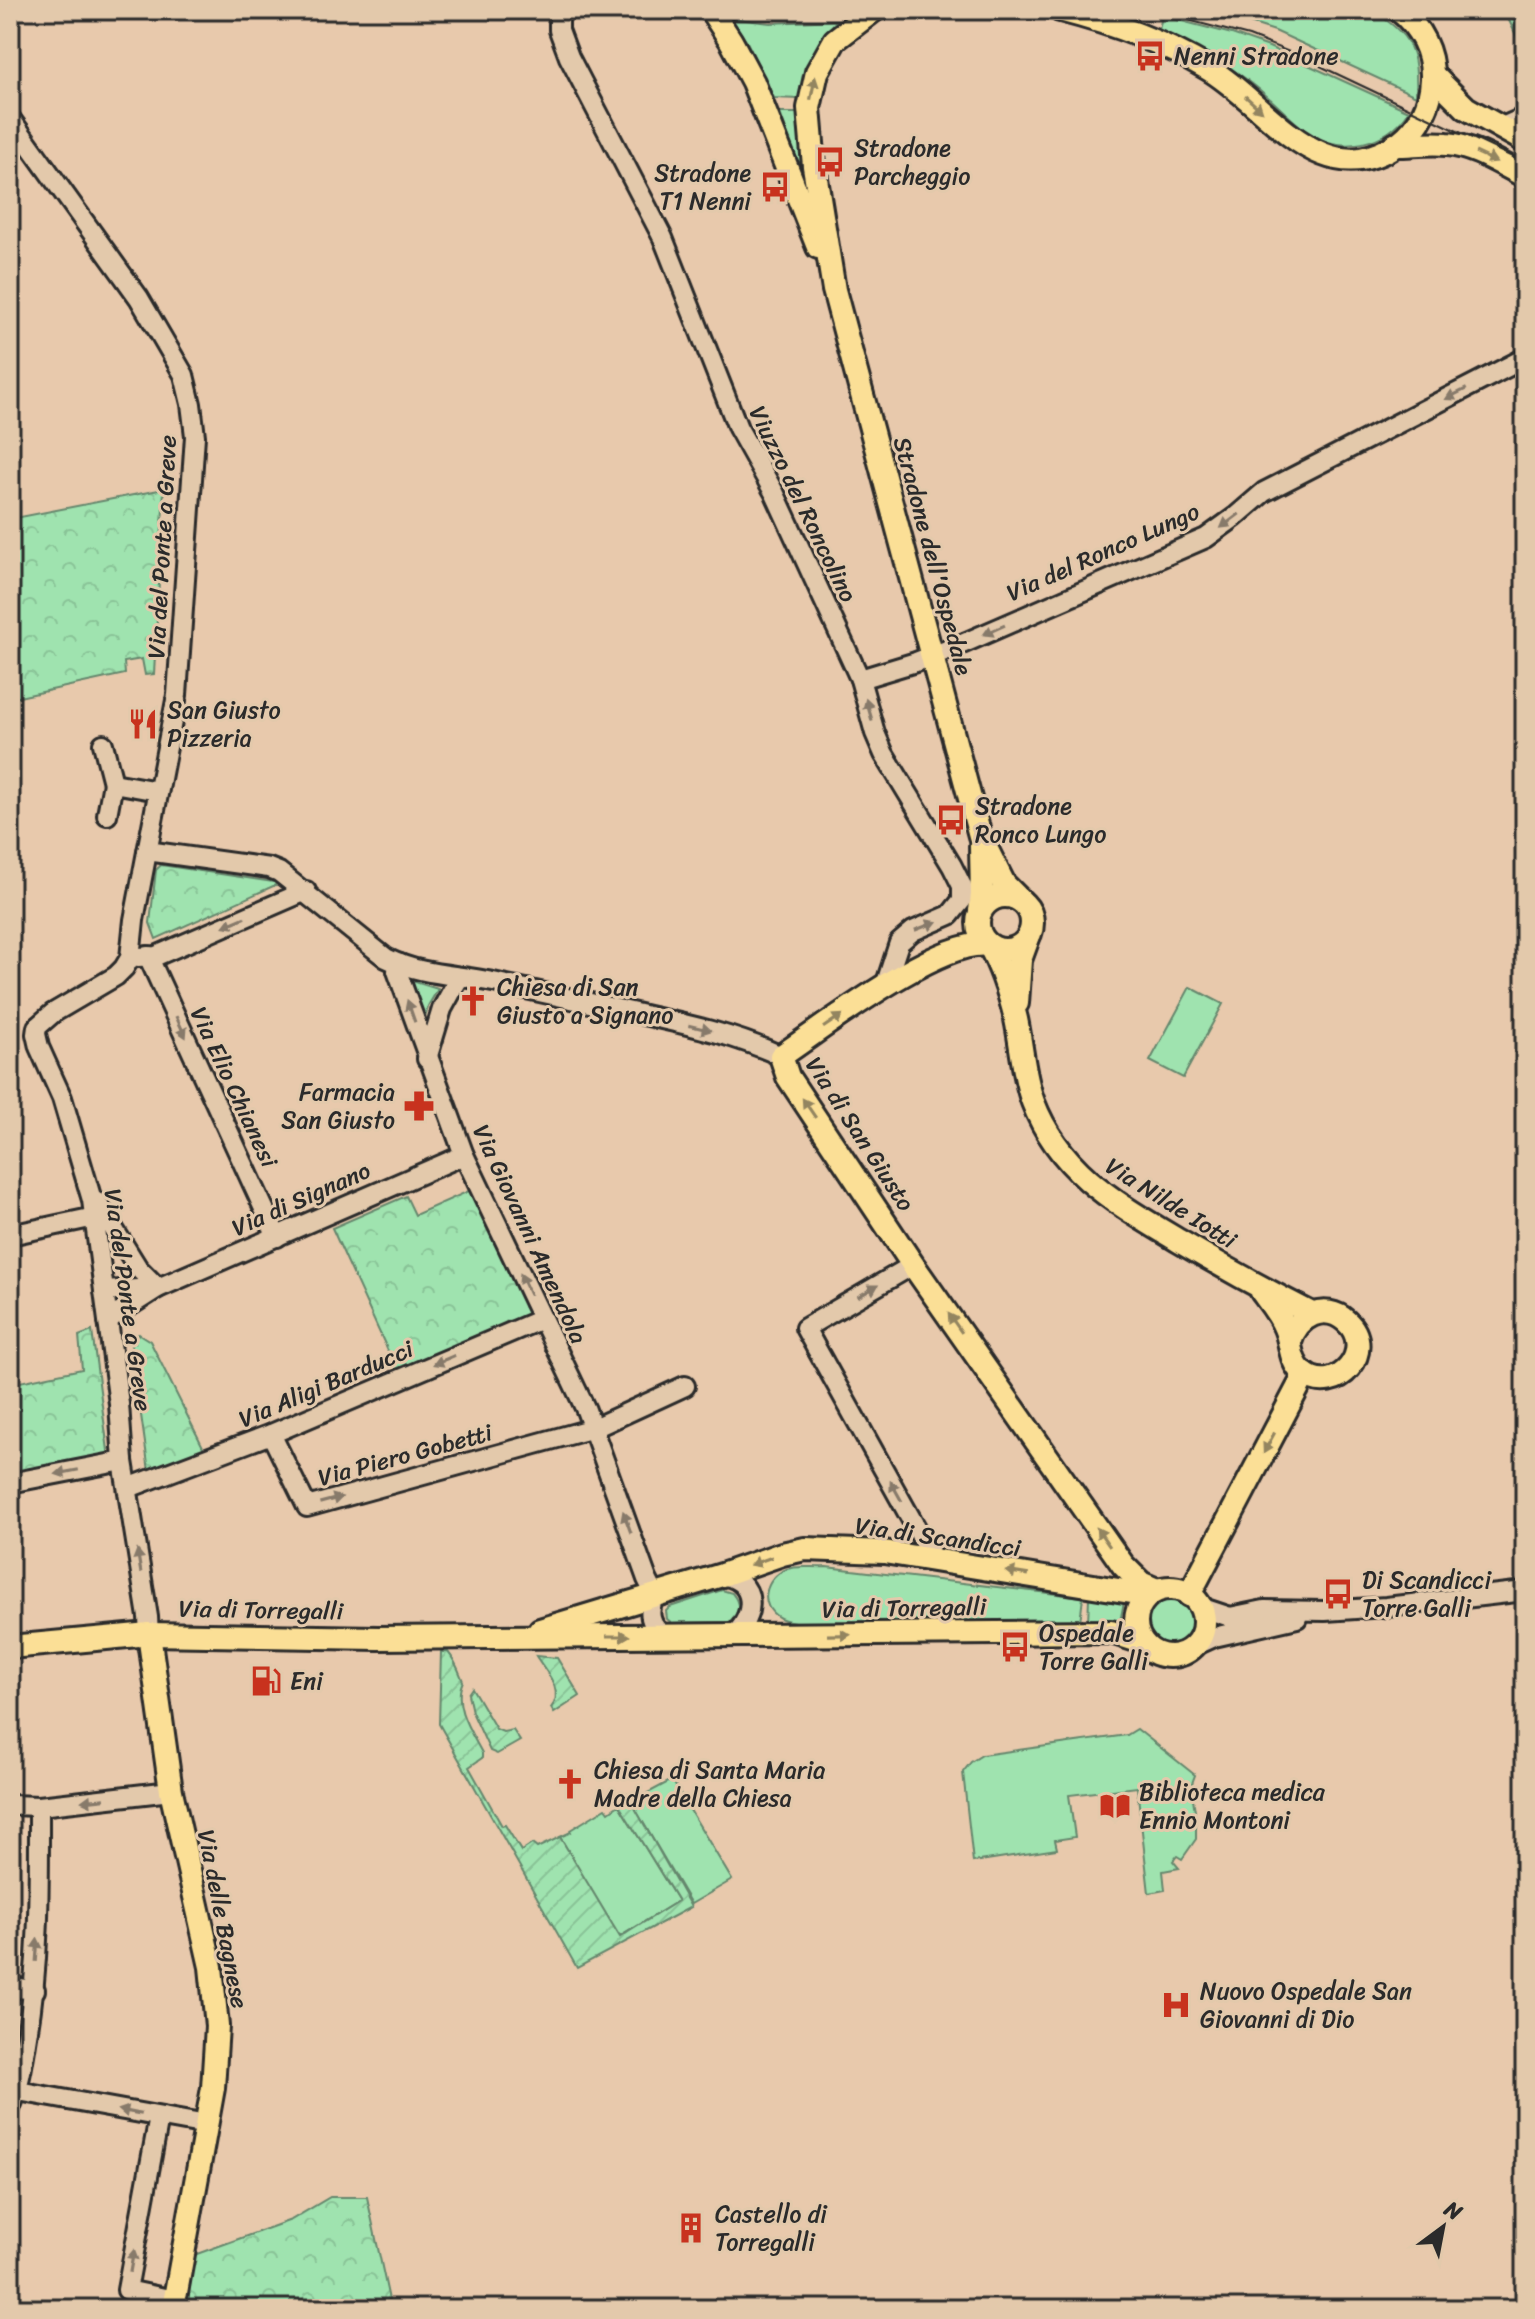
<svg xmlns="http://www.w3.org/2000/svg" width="1535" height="2319" font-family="Sriracha,sans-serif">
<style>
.grass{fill:#9fe3af;stroke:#65876d;stroke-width:2}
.park{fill:url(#park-crowns);stroke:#65876d;stroke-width:2}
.garden{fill:url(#garden-furrows);stroke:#65876d;stroke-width:2}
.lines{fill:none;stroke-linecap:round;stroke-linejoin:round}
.minor-casing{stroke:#2b2b2b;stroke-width:24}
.major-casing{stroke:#2b2b2b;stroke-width:28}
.minor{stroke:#e3c9ab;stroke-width:18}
.major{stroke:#fbdf96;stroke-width:22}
.tram{stroke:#2b2b2b;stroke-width:2}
.oneway{fill:#938560}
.oneway2{fill:#877a6b}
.labels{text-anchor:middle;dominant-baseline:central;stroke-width:6;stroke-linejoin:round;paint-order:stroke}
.poi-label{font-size:24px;fill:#2b2b2b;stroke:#e3c9ab;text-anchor:start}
.street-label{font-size:24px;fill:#2b2b2b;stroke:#e3c9ab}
</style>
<defs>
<pattern id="park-crowns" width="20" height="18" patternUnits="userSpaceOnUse" patternTransform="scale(2)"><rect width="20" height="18" fill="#9fe3af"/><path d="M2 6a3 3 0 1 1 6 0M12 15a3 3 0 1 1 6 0" fill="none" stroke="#89c397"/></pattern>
<pattern id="garden-furrows" width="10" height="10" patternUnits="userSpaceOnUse" patternTransform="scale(2)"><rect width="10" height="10" fill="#9fe3af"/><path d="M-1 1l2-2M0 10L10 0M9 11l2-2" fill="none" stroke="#89c397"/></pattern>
</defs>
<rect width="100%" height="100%" fill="#e8c9ac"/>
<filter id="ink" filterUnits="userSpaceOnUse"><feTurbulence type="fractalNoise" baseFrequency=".0125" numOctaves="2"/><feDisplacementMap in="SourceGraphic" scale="16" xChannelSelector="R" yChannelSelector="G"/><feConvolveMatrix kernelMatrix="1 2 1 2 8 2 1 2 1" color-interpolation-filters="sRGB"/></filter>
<g filter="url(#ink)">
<g class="grass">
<path d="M1209,10H1371C1411,34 1418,50 1416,96L1275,31Z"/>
<path d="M1162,16L1232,34L1269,47L1409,111C1388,145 1339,156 1306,131C1288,117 1273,100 1255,86C1226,63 1193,45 1159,30Z"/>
<path d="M730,18L770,23L837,20C815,43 804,68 799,99L774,98L747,42Z"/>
<polygon points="780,113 799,113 799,125 805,161 802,164 796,159"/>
<polygon points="412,981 438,989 428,1006 425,1017 424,1017"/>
<polygon points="1190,987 1223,1004 1183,1078 1150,1061"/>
<path d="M826,1567L1083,1597L1080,1622L805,1623C796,1622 788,1622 780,1618C757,1606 765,1577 787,1569C798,1565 814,1568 826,1567Z"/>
<path d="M722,1590L732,1593C741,1604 740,1612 729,1622L672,1623L667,1619L666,1611L670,1607Z"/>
<polygon points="1089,1597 1124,1602 1120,1622 1097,1621 1088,1624"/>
<circle cx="1170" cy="1622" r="22"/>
<polygon points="1137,1729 1195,1775 1191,1786 1195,1811 1190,1819 1196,1824 1196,1839 1182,1859 1177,1856 1173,1861 1179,1868 1163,1871 1165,1890 1149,1893 1137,1787 1069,1795 1075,1837 1055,1840 1057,1849 973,1862 963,1772 971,1762 982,1755 1127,1735"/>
<polygon points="672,1780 732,1880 691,1904 631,1802"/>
<polygon points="619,1805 678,1901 619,1937 560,1837 571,1832 570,1830 606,1808 609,1812"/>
</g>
<g class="park">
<polygon points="1504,10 1525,10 1525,54"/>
<polygon points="164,489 154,674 145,675 142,659 124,662 125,674 10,699 10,519"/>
<polygon points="161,865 280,883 156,939 150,923 156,870"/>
<polygon points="471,1190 533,1315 398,1373 332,1228 406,1196 415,1215"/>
<polygon points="92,1331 109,1458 10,1474 10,1384 82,1369 79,1336"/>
<polygon points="139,1334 150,1341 204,1449 149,1471 131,1345 133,1337"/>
<polygon points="330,2197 367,2197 391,2309 187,2309 194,2255 291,2220"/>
</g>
<g class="garden">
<path d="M441,1652H448C455,1660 459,1671 463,1681C452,1705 471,1732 482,1753V1758L469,1767L502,1826L505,1825L521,1851L532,1844L537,1848L560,1837L620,1937L678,1901L619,1805L621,1798L627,1794L691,1907L577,1968L439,1724Z"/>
<path d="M536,1656L557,1658L580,1696L554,1713L551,1708C565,1691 546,1672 536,1656Z"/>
<polygon points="472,1688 496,1729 503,1732 513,1730 520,1741 497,1754 490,1751 472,1712 468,1694"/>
</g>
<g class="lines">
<g class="minor-casing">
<g id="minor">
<polyline points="559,10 559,30 569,57 663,238 738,428 775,494 860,679 875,733 884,754 952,866 962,886 962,900 950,915 913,931 899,943 885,986"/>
<polyline points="10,118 139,298 184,375 191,404 195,436 177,695 134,920 130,958 124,968 116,976 53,1013 37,1027 36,1034 39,1047 62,1098 92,1200 119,1404 123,1461 148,1617 149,1634"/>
<polyline points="1500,128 1525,117"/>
<polyline points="860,679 916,662 955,647 1206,538 1235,517 1264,492 1525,358"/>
<polyline points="103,744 113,783"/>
<polyline points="107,815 113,783 158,791"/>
<path d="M147,851L269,868L279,872L386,958C423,976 455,974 493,982C544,993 596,1004 648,1016C694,1026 738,1036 781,1056"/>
<polyline points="148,956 277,1237"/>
<polyline points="138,957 156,956 306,891"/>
<path d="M400,964L397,971L464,1155L586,1410L647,1579L655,1595C647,1612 649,1626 665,1636"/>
<polyline points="427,1059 442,1009 459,978"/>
<polyline points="97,1202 138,1268 158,1288"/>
<polyline points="10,1235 95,1217"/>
<polyline points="913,1265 805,1328 934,1560"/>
<polyline points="104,1291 155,1288"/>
<polyline points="108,1320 158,1288 464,1155"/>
<polyline points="271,1434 307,1507 594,1428 685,1386"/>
<polyline points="10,1483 123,1461"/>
<polyline points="128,1488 271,1434 542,1319"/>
<path d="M722,1575C758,1581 756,1616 733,1636"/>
<polyline points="1196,1600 1206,1609 1230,1617 1264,1610 1325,1611 1386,1607 1525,1591"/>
<polyline points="1192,1647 1214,1637 1297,1618"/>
<polyline points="10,1805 39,1806 171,1791"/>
<polyline points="10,1987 35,1990"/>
<polyline points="18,2091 207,2125"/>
<path d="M10,2109C20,2085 23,2061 27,2036C40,1960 39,1883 39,1806"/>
<polyline points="159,2117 127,2290 174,2300"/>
</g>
</g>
<g class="major-casing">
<g id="major">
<polyline points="711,10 731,41 753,82 818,247"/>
<polyline points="874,10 835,40 817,72 809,108 814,166 834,290 980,836 1004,884 1021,901"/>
<path d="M1060,10C1111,23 1162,41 1207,68C1268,103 1320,199 1400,142C1420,127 1431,104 1432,79C1433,52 1420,27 1399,10"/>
<polyline points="1432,74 1466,108 1525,141"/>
<path d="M1395,145C1412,145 1430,142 1447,144C1474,146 1501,164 1525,176"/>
<circle cx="1005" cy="923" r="27"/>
<polyline points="980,911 982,895 981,846"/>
<path d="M989,945C941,937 824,1027 781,1056L788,1077L913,1265L1123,1565L1141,1583L1157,1590"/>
<path d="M989,945C1002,968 1010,994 1016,1019C1022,1047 1023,1075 1033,1102C1060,1173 1118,1204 1179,1241C1223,1267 1267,1291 1312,1314"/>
<polyline points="1017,1003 1020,960 1028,938"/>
<path d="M1262,1292C1271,1304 1280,1315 1285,1328C1292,1344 1289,1361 1303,1373C1337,1399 1378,1349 1346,1321C1325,1302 1297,1316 1290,1342"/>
<circle cx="1170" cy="1622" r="34"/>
<polyline points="1189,1595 1305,1374"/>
<polyline points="540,1630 722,1575 782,1554 805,1549 884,1552 1149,1595"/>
<polyline points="149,1634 171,1791 211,1967 217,2026 213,2088 173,2309"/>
<polyline points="10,1647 149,1634 378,1638 1111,1632 1142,1642"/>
</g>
</g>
<use href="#minor" class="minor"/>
<use href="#major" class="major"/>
<polyline class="tram" points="1150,10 1249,36 1297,55 1525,163"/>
</g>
<defs><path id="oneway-solid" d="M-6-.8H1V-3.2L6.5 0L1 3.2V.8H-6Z" transform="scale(2)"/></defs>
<g class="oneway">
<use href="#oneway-solid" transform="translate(813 88) rotate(-78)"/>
<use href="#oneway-solid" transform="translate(1254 104) rotate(42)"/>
<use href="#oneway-solid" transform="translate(1486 157) rotate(25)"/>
<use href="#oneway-solid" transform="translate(833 1021) rotate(-34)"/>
<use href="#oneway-solid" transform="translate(809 1108) rotate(-124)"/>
<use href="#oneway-solid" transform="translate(955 1323) rotate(-125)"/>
<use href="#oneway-solid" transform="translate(1269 1443) rotate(118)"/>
<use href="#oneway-solid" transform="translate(1103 1537) rotate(-125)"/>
<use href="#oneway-solid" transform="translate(761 1561) rotate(160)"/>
<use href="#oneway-solid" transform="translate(1017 1573) rotate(-171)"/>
<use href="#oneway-solid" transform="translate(839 1635) rotate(-1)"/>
<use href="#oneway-solid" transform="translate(618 1636)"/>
</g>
<g class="oneway2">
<use href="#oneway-solid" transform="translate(1456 394) rotate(153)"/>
<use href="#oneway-solid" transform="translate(1230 521) rotate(143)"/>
<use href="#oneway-solid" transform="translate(994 630) rotate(156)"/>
<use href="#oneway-solid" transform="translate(869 710) rotate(-106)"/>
<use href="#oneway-solid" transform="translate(234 922) rotate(157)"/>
<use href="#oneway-solid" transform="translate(926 926) rotate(-21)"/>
<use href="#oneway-solid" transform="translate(411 1011) rotate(-109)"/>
<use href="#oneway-solid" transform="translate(181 1027) rotate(65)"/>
<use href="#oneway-solid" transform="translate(700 1028) rotate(13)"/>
<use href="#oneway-solid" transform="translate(525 1284) rotate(-115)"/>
<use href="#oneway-solid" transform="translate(868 1291) rotate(-30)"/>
<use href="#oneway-solid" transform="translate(444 1360) rotate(157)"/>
<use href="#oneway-solid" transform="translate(67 1472) rotate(169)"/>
<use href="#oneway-solid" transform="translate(896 1491) rotate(-119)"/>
<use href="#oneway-solid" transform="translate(331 1500) rotate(-15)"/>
<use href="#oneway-solid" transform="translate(627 1522) rotate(-110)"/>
<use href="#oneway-solid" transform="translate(139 1561) rotate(-99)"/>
<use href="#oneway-solid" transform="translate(93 1800) rotate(174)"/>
<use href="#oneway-solid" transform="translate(37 1950) rotate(-86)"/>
<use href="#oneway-solid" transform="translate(130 2112) rotate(-169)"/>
<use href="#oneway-solid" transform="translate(132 2261) rotate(-80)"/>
</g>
</g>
<defs>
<g id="bus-bare" transform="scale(2.4)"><path d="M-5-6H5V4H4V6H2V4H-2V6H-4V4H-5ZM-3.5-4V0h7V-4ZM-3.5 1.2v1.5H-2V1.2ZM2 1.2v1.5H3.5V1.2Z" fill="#c8321e" stroke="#e3c9ab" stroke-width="2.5" paint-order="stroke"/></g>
<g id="restaurant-bare" transform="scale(2.4)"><path d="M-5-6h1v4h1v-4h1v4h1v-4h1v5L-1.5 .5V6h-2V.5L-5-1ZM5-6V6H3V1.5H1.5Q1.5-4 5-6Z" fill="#c8321e" stroke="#e3c9ab" stroke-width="2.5" paint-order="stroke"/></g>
<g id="church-bare" transform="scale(2.4)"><path d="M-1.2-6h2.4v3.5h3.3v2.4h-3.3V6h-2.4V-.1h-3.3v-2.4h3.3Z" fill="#c8321e" stroke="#e3c9ab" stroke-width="2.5" paint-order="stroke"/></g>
<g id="pharmacy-bare" transform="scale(2.4)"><path d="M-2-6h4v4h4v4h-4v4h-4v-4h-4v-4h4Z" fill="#c8321e" stroke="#e3c9ab" stroke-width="2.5" paint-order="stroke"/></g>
<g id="fuel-bare" transform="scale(2.4)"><path d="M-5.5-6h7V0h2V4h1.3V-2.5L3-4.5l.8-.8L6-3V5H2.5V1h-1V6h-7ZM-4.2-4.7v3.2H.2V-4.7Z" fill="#c8321e" stroke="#e3c9ab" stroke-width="2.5" paint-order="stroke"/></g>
<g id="library-bare" transform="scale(2.4)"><path d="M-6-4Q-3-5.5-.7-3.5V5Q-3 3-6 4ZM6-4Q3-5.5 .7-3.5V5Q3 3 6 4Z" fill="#c8321e" stroke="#e3c9ab" stroke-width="2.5" paint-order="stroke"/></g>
<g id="hospital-bare" transform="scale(2.4)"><path d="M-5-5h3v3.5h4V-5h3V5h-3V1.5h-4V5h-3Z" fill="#c8321e" stroke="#e3c9ab" stroke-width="2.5" paint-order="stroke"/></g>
<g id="building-bare" transform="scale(2.4)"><path d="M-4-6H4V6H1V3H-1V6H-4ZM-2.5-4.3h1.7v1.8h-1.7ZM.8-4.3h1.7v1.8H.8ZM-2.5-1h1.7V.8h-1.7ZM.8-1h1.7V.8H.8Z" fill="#c8321e" stroke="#e3c9ab" stroke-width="2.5" paint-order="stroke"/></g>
</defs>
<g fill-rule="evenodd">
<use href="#bus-bare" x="1150" y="56"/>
<use href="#bus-bare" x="830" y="162"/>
<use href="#bus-bare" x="775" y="187"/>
<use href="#restaurant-bare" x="143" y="724"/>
<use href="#bus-bare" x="951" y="820"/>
<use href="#church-bare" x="473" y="1001"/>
<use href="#pharmacy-bare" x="419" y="1106"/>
<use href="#bus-bare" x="1338" y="1594"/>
<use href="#bus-bare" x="1015" y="1647"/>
<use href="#fuel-bare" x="266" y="1681"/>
<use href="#church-bare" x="570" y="1784"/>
<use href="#library-bare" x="1115" y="1806"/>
<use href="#hospital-bare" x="1176" y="2005"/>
<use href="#building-bare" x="691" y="2228"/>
</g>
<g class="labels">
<g class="poi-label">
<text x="1174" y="56">Nenni Stradone</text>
<text x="854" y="148">Stradone<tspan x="854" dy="28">Parcheggio</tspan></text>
<text x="751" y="173" text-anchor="end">Stradone<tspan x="751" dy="28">T1 Nenni</tspan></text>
<text x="167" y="710">San Giusto<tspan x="167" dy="28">Pizzeria</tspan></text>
<text x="975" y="806">Stradone<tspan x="975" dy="28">Ronco Lungo</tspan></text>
<text x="497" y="987">Chiesa di San<tspan x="497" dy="28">Giusto a Signano</tspan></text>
<text x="395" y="1092" text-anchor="end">Farmacia<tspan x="395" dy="28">San Giusto</tspan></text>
<text x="1362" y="1580">Di Scandicci<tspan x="1362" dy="28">Torre Galli</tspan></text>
<text x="1039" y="1633">Ospedale<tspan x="1039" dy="28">Torre Galli</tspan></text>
<text x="290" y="1681">Eni</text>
<text x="594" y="1770">Chiesa di Santa Maria<tspan x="594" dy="28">Madre della Chiesa</tspan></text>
<text x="1139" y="1792">Biblioteca medica<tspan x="1139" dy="28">Ennio Montoni</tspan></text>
<text x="1200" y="1991">Nuovo Ospedale San<tspan x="1200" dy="28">Giovanni di Dio</tspan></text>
<text x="715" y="2214">Castello di<tspan x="715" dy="28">Torregalli</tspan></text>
</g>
<g class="street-label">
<text transform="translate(803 504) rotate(64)">Viuzzo del Roncolino</text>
<text transform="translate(162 547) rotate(-87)">Via del Ponte a Greve</text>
<text transform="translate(1103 552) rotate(-24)">Via del Ronco Lungo</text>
<text transform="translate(933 556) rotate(75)">Stradone dell'Ospedale</text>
<text transform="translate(234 1087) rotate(65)">Via Elio Chianesi</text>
<text transform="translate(860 1134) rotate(57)">Via di San Giusto</text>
<text transform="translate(301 1199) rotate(-24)">Via di Signano</text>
<text transform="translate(1171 1203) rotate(32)">Via Nilde Iotti</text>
<text transform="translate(530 1234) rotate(65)">Via Giovanni Amendola</text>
<text transform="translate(128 1300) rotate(82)">Via del Ponte a Greve</text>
<text transform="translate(326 1384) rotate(-23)">Via Aligi Barducci</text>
<text transform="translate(405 1455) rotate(-15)">Via Piero Gobetti</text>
<text transform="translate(938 1537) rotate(8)">Via di Scandicci</text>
<text transform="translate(904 1608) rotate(-1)">Via di Torregalli</text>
<text transform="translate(261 1610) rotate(1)">Via di Torregalli</text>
<text transform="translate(223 1919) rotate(79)">Via delle Bagnese</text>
</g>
</g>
<rect width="1535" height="2319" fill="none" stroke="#e3c9ab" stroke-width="40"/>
<rect x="20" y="20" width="1495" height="2279" fill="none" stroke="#2b2b2b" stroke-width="3" filter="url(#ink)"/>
<g transform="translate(1443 2227) rotate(32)" stroke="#e3c9ab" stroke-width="6" paint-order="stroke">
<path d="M0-6L14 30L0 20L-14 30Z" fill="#2b2b2b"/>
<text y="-12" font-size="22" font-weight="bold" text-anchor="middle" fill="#2b2b2b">N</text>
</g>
</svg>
